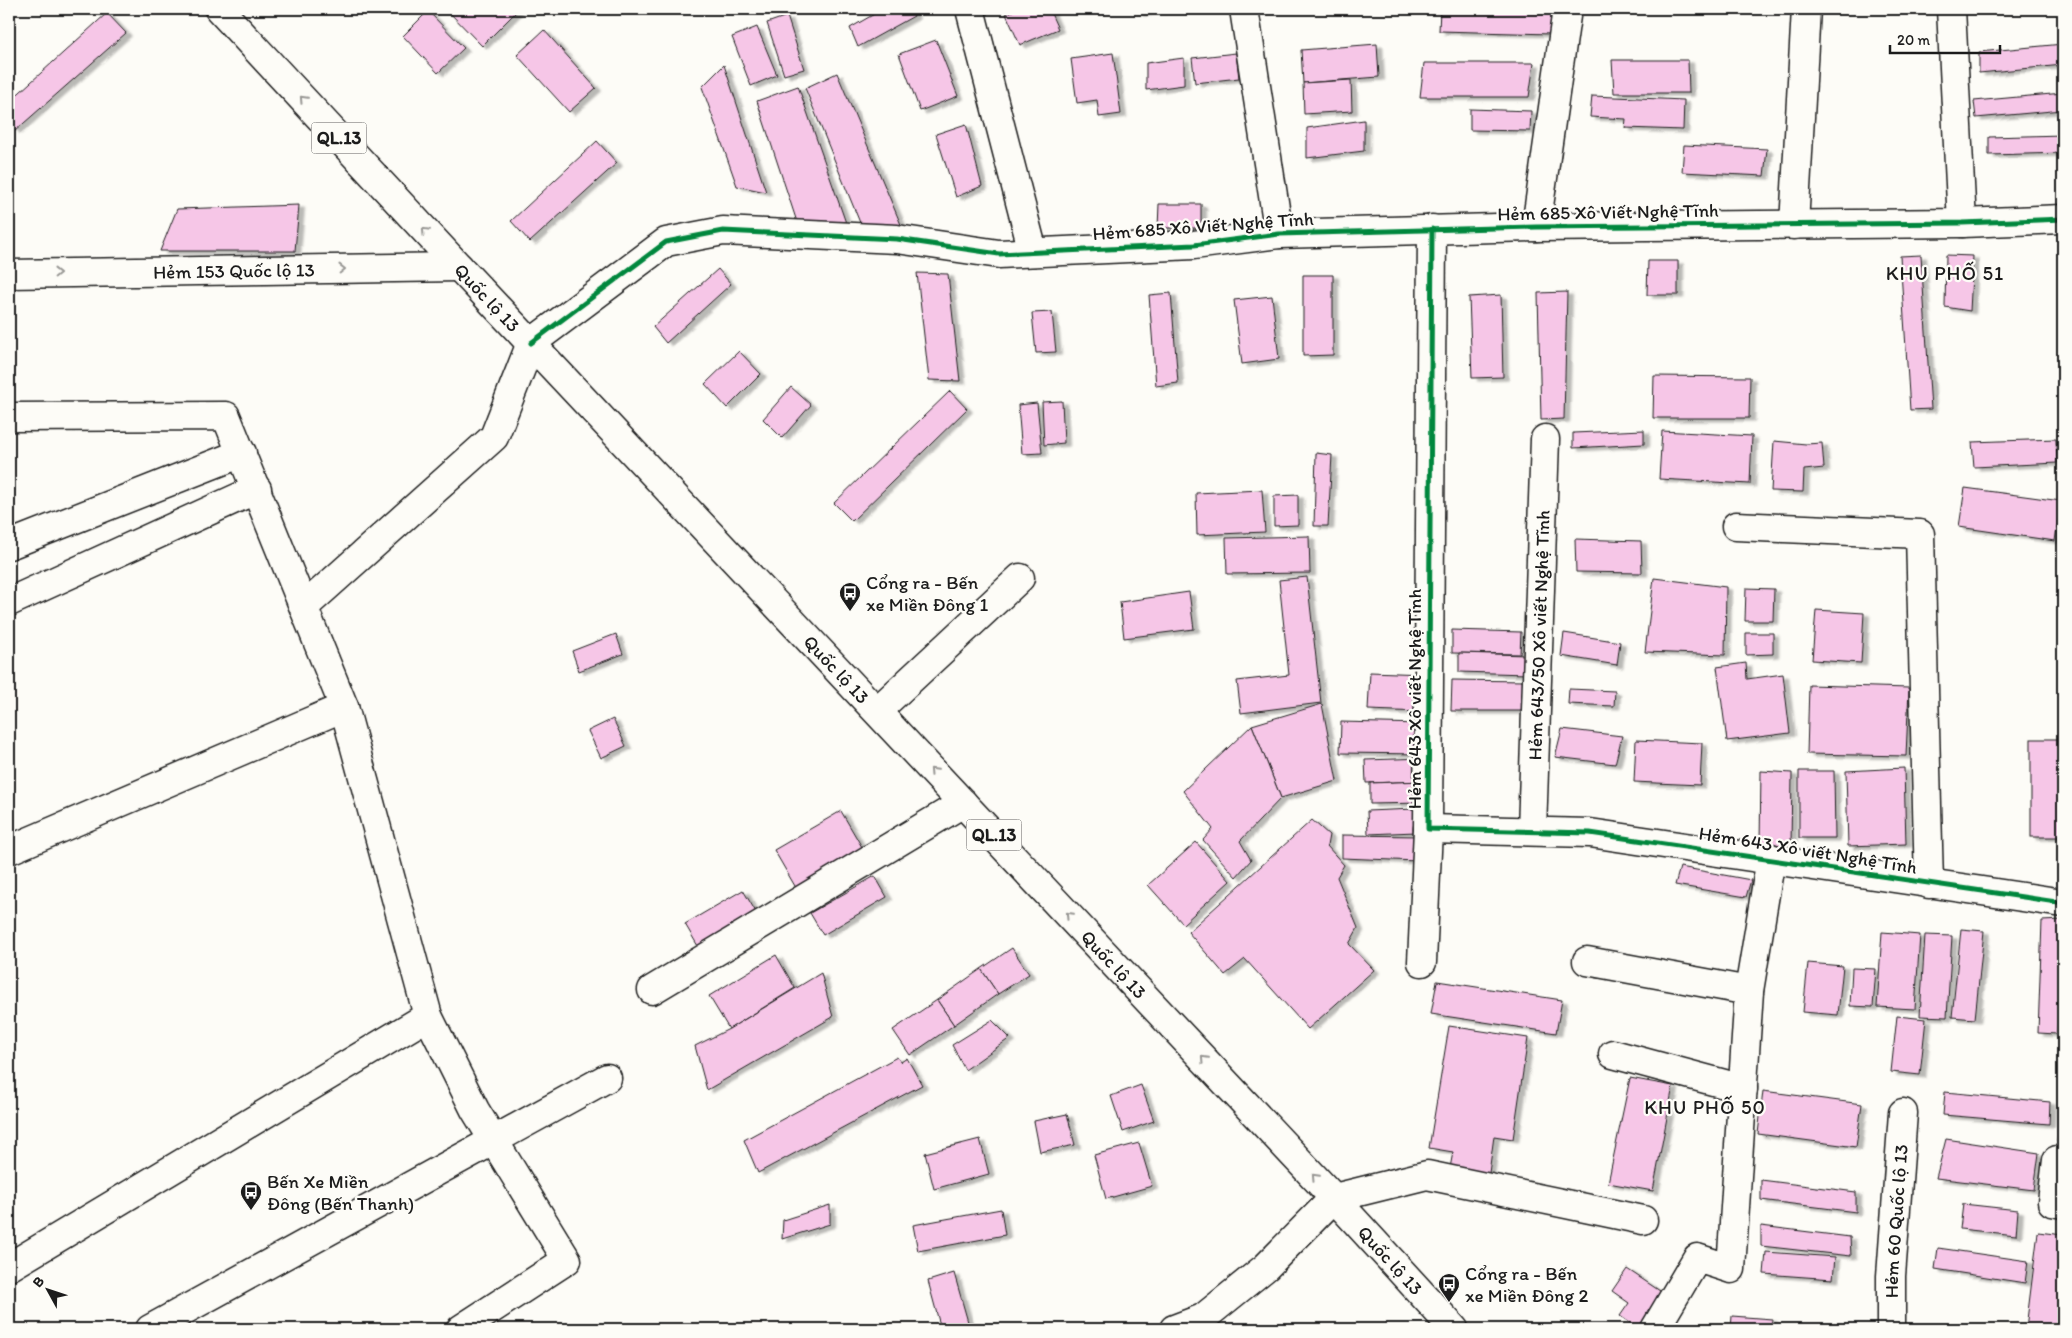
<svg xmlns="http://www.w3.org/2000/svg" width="2072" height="1338" font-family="Itim,sans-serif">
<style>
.building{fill:#f6c6e7;stroke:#1c1c1c;filter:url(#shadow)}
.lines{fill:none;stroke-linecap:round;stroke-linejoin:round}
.minor-casing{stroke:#1c1c1c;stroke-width:31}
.major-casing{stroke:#1c1c1c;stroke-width:31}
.minor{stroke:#fdfcf7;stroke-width:28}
.major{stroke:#fdfcf7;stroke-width:28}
.cycleway-casing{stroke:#fdfcf7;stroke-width:8}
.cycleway{stroke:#00873e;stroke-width:5}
.oneway{stroke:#989794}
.labels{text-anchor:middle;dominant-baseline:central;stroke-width:4.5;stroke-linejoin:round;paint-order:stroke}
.shield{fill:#fdfcf7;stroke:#605f5e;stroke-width:1}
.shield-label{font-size:18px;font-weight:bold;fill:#1c1c1c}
.street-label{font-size:19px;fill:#1c1c1c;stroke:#fdfcf7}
.poi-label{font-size:19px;fill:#1c1c1c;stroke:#fdfcf7;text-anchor:start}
.neighbourhood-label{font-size:20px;letter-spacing:1px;fill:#1c1c1c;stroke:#fdfcf7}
</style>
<defs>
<filter id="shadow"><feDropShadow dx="5.5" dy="3" stdDeviation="1" flood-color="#0004"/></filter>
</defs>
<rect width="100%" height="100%" fill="#fdfcf7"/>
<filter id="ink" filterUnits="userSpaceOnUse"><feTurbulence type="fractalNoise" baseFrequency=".02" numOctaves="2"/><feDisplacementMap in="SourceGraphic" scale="10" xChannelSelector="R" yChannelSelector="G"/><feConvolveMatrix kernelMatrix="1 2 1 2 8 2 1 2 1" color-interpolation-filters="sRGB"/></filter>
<g filter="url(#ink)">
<g class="building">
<polygon points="446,9 519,9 482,46"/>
<polygon points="883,9 911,9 914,16 858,47 850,28"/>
<polygon points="1017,9 1049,9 1058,29 1020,45 1006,14"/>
<polygon points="1137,9 1169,9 1138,13"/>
<polygon points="1440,9 1552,9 1551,34 1439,31"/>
<polygon points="428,11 464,48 438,73 403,36"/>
<polygon points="107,13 126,33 15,131 9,124 9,102"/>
<polygon points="787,16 804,69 784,75 767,23"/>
<polygon points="757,27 777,75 751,86 732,37"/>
<polygon points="544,30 596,88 569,112 517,55"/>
<polygon points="936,40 958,96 920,111 899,54"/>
<polygon points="1377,44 1379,77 1303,83 1301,50"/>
<polygon points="2063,44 2063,65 1979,73 1979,52"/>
<polygon points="1113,53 1121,114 1099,117 1097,100 1077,103 1071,59"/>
<polygon points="1236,53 1239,78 1195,83 1192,58"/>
<polygon points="1184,58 1184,85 1146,90 1146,63"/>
<polygon points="1612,60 1688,60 1689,93 1614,93"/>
<polygon points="1424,63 1534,63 1529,97 1420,97"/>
<polygon points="724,65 766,192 737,186 702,87"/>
<polygon points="837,73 902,227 863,230 805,88"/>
<polygon points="1351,80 1352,111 1304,114 1303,83"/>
<polygon points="798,86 846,223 798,225 757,101"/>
<polygon points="2063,93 2063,110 1976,118 1974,101"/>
<polygon points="1592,96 1684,100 1683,130 1625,128 1626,119 1590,117"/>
<polygon points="1470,109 1531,111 1530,131 1470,130"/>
<polygon points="1364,120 1364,151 1307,158 1307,128"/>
<polygon points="966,124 982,186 956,197 936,134"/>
<polygon points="2063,135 2063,153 1989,155 1989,137"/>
<polygon points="597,141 617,163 530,242 511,221"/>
<polygon points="1684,145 1767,149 1764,176 1682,172"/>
<polygon points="1159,204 1201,204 1201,228 1158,228"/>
<polygon points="299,205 295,251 160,251 177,209"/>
<polygon points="1921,255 1931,409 1910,410 1900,256"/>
<polygon points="1946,255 1973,256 1970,311 1945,307"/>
<polygon points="1648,261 1678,261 1678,295 1647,295"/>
<polygon points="718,269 731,284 666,343 653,327"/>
<polygon points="917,273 948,274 960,381 929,380"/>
<polygon points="1303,275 1333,275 1333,355 1303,356"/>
<polygon points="1567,292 1564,419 1541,420 1538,293"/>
<polygon points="1171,293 1178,383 1156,386 1149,295"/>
<polygon points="1501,295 1503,377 1472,378 1469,297"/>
<polygon points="1272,296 1279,359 1242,364 1234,300"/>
<polygon points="1052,312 1056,352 1036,353 1032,313"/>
<polygon points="739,351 761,374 727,408 705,384"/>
<polygon points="1654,376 1750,377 1749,418 1653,418"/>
<polygon points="791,387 811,405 782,438 763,419"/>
<polygon points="950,391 967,409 852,521 834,503"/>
<polygon points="1062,401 1064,443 1044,445 1042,402"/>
<polygon points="1037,403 1042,453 1022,454 1018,405"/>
<polygon points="1644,430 1644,444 1573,448 1573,433"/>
<polygon points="1662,431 1752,436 1750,484 1659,479"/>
<polygon points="2056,439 2057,463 1974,467 1972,442"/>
<polygon points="1774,441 1806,444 1822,443 1824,468 1804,470 1803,492 1771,491"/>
<polygon points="1316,453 1332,455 1328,526 1314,526"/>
<polygon points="1965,488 2061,501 2055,541 1959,527"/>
<polygon points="1262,490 1265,532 1197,535 1196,493"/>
<polygon points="1298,495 1298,525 1274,526 1274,496"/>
<polygon points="1309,536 1310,573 1227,574 1226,538"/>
<polygon points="1575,539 1641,541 1642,573 1576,572"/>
<polygon points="1307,577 1321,703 1241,713 1237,681 1289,675 1279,580"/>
<polygon points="1654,578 1726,587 1725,655 1645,652"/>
<polygon points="1746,588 1774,589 1773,621 1745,621"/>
<polygon points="1189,592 1194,629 1124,638 1120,602"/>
<polygon points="1816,610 1864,613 1861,663 1812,660"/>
<polygon points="1452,630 1521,632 1520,654 1452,653"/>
<polygon points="1564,633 1620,642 1617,665 1561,656"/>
<polygon points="1746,633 1773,633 1773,654 1746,655"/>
<polygon points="616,634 623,654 579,671 572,651"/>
<polygon points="1459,653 1527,655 1527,674 1459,672"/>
<polygon points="1746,663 1747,679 1783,674 1790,733 1727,741 1717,667"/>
<polygon points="1370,672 1424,674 1422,712 1368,710"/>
<polygon points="1452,680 1525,681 1524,711 1451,711"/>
<polygon points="1809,685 1909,688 1906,756 1807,754"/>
<polygon points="1569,689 1615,691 1614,706 1568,704"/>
<polygon points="1322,704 1337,781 1281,798 1252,725"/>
<polygon points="613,719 626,746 601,758 588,731"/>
<polygon points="1341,722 1423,724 1423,754 1340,753"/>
<polygon points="1252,725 1281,798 1240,841 1251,860 1236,877 1203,840 1213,829 1183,791"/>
<polygon points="1562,729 1622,736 1615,764 1555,757"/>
<rect x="2031" y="739" width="32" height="98"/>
<polygon points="1636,740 1702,743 1700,785 1634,782"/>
<polygon points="1426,758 1426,781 1366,783 1365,760"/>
<polygon points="1904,768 1906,844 1848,846 1846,771"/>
<polygon points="1761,771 1792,773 1791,846 1760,844"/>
<polygon points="1799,771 1834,771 1835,838 1799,838"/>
<polygon points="1423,781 1423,803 1370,804 1370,783"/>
<polygon points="1415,809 1416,832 1368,834 1367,811"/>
<polygon points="841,811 866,854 799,893 774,850"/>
<polygon points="1312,820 1329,835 1327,846 1344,865 1337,877 1358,928 1349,944 1374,970 1308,1029 1245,959 1225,975 1188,932"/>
<polygon points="1342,835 1419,836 1418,861 1342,858"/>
<polygon points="1196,842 1230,881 1183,924 1148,885"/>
<polygon points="1680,867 1751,880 1746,897 1675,885"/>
<polygon points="875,876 887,897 823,935 810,913"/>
<polygon points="743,890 760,919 702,953 685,924"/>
<polygon points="2062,920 2057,1034 2038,1033 2042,921"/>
<polygon points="1961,929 1984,931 1975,1019 1952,1017"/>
<polygon points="1882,932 1920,935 1915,1009 1877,1007"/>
<polygon points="1925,935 1952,936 1947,1017 1920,1016"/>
<polygon points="1012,948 1029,974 998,994 981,969"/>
<polygon points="776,955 795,988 729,1029 709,996"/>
<polygon points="1808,963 1843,966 1838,1015 1803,1012"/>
<polygon points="1852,968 1876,969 1873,1007 1850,1006"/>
<polygon points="981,969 998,994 954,1025 937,1000"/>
<polygon points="821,973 833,1017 707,1090 695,1046 729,1029"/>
<polygon points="1437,981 1562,1000 1556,1033 1431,1014"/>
<polygon points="937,1000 954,1025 910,1055 893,1030"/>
<polygon points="1897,1016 1926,1019 1920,1075 1891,1072"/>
<polygon points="992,1020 1010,1038 965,1070 952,1045"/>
<polygon points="1449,1026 1528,1038 1513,1139 1494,1136 1489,1173 1450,1168 1453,1152 1429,1148"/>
<polygon points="897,1057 901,1062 907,1058 922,1085 758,1173 744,1140"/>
<polygon points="2063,1061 2063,1142 2057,1142"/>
<polygon points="1630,1078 1673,1086 1653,1191 1608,1183"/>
<polygon points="1141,1085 1154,1121 1123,1132 1111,1096"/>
<polygon points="1763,1091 1862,1104 1856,1147 1758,1134"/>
<polygon points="1945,1092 2050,1102 2049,1124 1943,1115"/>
<polygon points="1067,1114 1075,1145 1040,1152 1034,1121"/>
<polygon points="980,1139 989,1174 934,1189 925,1153"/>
<polygon points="1946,1139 2039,1153 2034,1190 1936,1178"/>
<polygon points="1139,1143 1152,1186 1106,1199 1094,1155"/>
<polygon points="1761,1180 1856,1192 1856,1212 1761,1200"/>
<polygon points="1963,1204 2018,1210 2016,1235 1960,1229"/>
<polygon points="830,1205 830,1224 782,1239 783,1220"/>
<polygon points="1001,1209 1005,1235 918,1251 913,1225"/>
<polygon points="1761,1226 1850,1237 1851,1256 1761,1246"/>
<polygon points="2038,1232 2063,1235 2063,1329 2026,1328"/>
<polygon points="1938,1248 2028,1261 2025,1283 1935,1269"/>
<polygon points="1766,1252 1835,1257 1833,1279 1764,1274"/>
<polygon points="1627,1269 1672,1299 1651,1329 1639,1329 1620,1316 1629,1303 1612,1291"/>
<polygon points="954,1273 970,1329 941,1329 928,1281"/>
<polygon points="1732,1316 1772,1319 1771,1329 1731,1329"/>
</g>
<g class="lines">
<g class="minor-casing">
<g id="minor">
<polyline points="970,9 1033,252"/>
<polyline points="1244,9 1279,234"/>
<polyline points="1951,9 1962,223"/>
<polyline points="1794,225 1806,9"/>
<polyline points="1536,227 1567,9"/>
<path id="s1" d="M9,274L459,267"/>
<polyline points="9,417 226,416 344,707 428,1016 475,1110 567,1260 461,1329"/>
<polyline points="1736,526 1920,534 1929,884"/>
<polyline points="9,545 242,453"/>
<polyline points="9,602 257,489"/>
<polyline points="304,607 494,437 531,343 666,242 723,231 897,239 999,254 1194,245 1279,234 1536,227 1962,223 2063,219"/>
<polyline points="877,711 1020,578"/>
<polyline points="1428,829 1590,833 2063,903"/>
<path id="s2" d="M1532,831L1545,439"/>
<polyline points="9,850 344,707"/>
<polyline points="1587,961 1749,991"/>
<polyline points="1422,962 1428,829 1432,229"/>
<polyline points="652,990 963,803"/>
<polyline points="1613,1054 1743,1089"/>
<polyline points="2063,1161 2057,1160 2052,1202 2063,1204"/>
<polyline points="9,1267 428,1016"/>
<polyline points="150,1329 607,1078"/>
<polyline points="1174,1329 1203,1318 1266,1267 1334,1198 1427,1175 1643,1220"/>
<polyline points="1655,1329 1697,1258 1731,1269 1749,991 1771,858"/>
<path id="s3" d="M1891,1329V1276L1903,1113"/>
</g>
</g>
<g class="major-casing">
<g id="major">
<path id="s4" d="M219,9L459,267L1334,1198L1454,1329"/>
</g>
</g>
<use href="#minor" class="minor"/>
<use href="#major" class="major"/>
<g class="cycleway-casing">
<g id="cycleway">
<polyline points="1432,229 1428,829 1590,833 2063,903"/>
<polyline points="531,343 666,242 723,231 897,239 999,254 1194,245 1279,234 1536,227 1962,223 2063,219"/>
</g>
</g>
<use href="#cycleway" class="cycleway"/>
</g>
<defs><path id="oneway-chevron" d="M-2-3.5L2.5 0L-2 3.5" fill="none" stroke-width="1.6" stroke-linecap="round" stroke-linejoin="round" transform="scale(1.25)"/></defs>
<g class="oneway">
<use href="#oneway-chevron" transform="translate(303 99) rotate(-133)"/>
<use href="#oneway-chevron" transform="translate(425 231) rotate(-133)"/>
<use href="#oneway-chevron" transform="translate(342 269) rotate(-1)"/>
<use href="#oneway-chevron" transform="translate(57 273) rotate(-1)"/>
<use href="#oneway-chevron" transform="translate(933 771) rotate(-133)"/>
<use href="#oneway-chevron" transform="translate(1069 915) rotate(-133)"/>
<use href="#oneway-chevron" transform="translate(1204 1059) rotate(-133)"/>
<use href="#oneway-chevron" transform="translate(1315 1177) rotate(-133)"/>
</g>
</g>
<defs>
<g id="bus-pin" transform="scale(1.125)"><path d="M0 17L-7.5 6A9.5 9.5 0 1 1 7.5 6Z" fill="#1c1c1c" stroke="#fdfcf7"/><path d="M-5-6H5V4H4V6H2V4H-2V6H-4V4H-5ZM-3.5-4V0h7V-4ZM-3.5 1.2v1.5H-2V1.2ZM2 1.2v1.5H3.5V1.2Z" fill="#fff"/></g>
</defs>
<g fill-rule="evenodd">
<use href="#bus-pin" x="850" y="593"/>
<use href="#bus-pin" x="251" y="1192"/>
<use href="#bus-pin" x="1449" y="1284"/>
</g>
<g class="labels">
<g class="shield">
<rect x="311.5" y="122.5" width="55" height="31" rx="4"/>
<rect x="966.5" y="819.5" width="55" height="31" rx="4"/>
</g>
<g class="shield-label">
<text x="339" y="138">QL.13</text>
<text x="994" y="835">QL.13</text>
</g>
<g class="street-label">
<text transform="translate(1608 212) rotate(-1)">Hẻm 685 Xô Viết Nghệ Tĩnh</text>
<text transform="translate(1203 226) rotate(-4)">Hẻm 685 Xô Viết Nghệ Tĩnh</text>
<text stroke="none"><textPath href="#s1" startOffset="225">Hẻm 153 Quốc lộ 13</textPath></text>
<text stroke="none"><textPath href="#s4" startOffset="394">Quốc lộ 13</textPath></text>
<text stroke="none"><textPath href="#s2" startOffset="196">Hẻm 643/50 Xô viết Nghệ Tĩnh</textPath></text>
<text stroke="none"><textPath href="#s4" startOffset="904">Quốc lộ 13</textPath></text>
<text transform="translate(1414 699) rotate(-90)">Hẻm 643 Xô viết Nghệ Tĩnh</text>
<text transform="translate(1808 850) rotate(9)">Hẻm 643 Xô viết Nghệ Tĩnh</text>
<text stroke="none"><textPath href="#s4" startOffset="1309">Quốc lộ 13</textPath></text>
<text stroke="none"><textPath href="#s3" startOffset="108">Hẻm 60 Quốc lộ 13</textPath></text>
<text stroke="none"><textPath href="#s4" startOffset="1714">Quốc lộ 13</textPath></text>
</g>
<g class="poi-label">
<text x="866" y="582">Cổng ra - Bến<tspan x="866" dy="22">xe Miền Đông 1</tspan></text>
<text x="267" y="1181">Bến Xe Miền<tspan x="267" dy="22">Đông (Bến Thanh)</tspan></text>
<text x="1465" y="1273">Cổng ra - Bến<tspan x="1465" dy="22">xe Miền Đông 2</tspan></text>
</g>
<g class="neighbourhood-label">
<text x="1945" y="273">KHU PHỐ 51</text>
<text x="1705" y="1107">KHU PHỐ 50</text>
</g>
</g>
<rect width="2072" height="1338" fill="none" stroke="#fdfcf7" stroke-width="30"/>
<rect x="15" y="15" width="2042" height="1308" fill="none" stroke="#1c1c1c" stroke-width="2" filter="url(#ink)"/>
<g transform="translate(48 1290) rotate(310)" stroke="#fdfcf7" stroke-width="4" paint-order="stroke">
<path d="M0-4L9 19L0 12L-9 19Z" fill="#1c1c1c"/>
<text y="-8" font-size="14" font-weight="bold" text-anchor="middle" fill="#1c1c1c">B</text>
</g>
<path d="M1890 45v8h110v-8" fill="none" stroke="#1c1c1c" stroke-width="2.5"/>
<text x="1897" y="45" font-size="15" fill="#1c1c1c" stroke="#fdfcf7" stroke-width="4" paint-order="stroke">20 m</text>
</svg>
